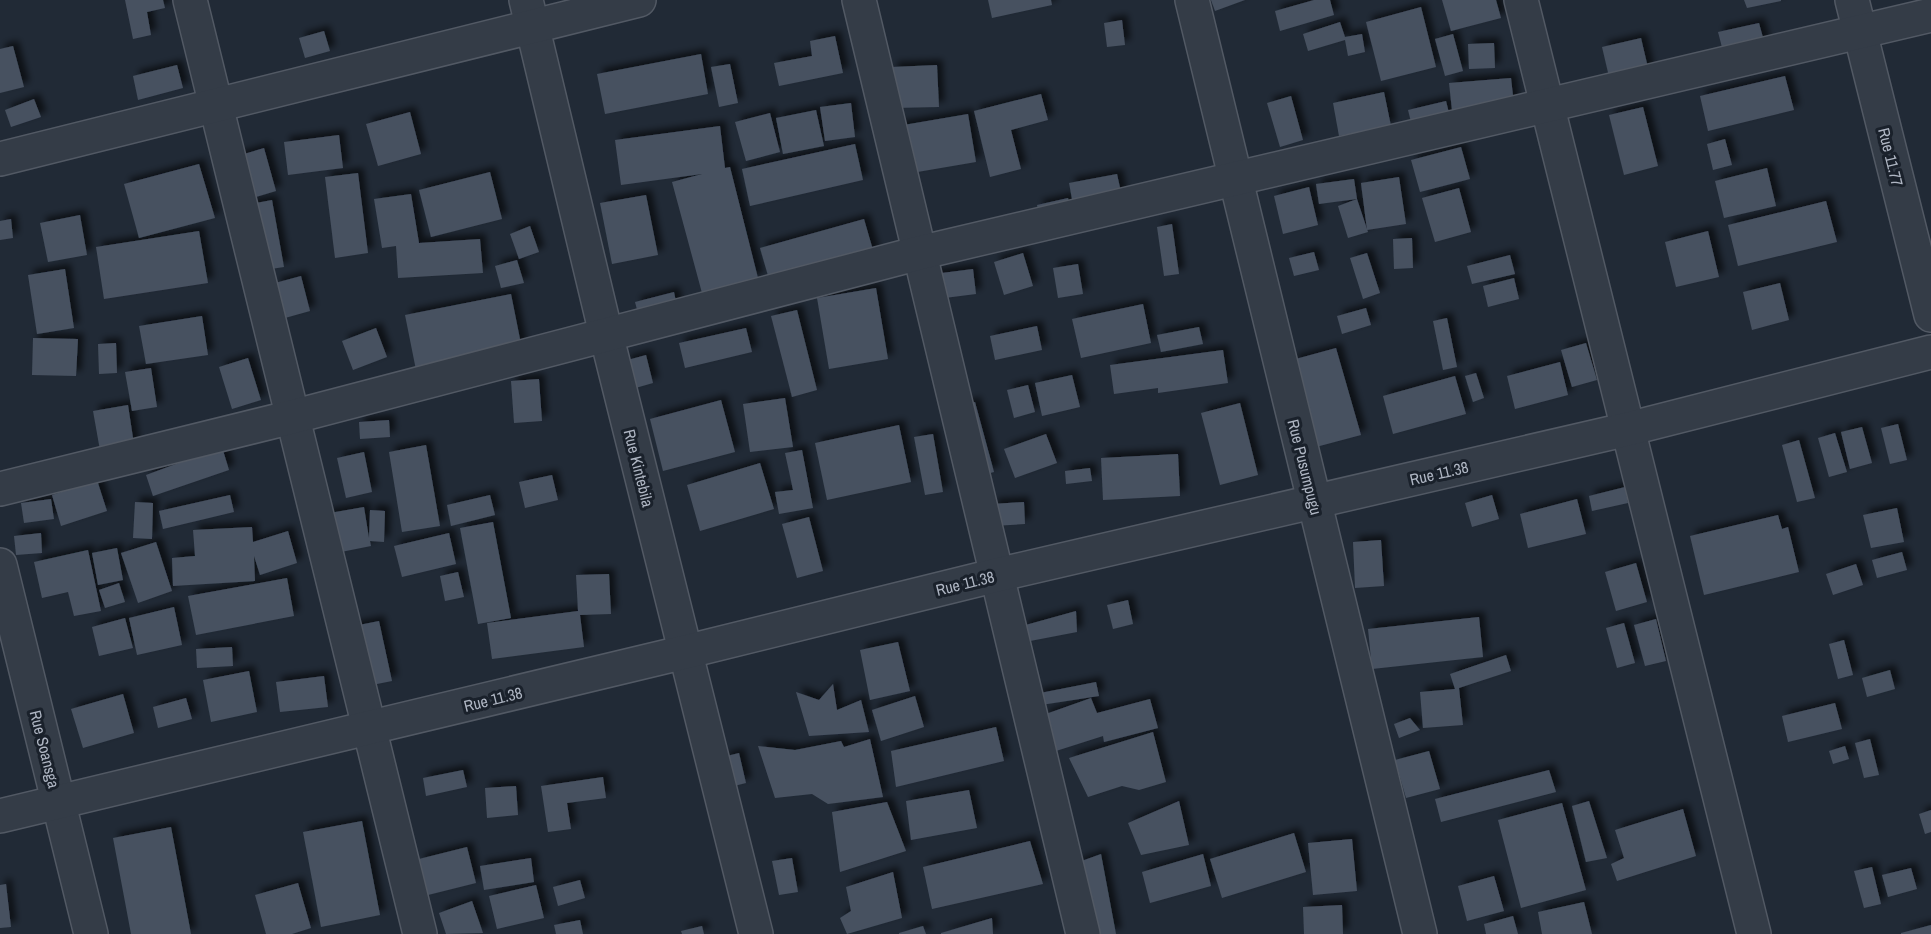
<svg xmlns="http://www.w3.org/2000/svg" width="1931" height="934" font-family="'Archivo Narrow',sans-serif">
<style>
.building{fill:#475160;filter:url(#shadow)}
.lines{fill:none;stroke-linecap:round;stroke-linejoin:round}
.street-casing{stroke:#525964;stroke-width:36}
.street{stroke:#343c47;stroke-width:33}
.labels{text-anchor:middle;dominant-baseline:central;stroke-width:6;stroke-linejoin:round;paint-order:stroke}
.street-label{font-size:16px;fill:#afb6c3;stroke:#1a212b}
</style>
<defs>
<filter id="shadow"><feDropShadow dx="5.5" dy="-5.5" stdDeviation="3" flood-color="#0009"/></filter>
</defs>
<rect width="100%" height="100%" fill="#212a36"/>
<g class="building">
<polygon points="125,0 163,0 165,8 147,12 151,35 133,39"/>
<polygon points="988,0 1051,0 1052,5 992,18"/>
<polygon points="1211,0 1245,0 1215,11"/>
<polygon points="1314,0 1330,0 1334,15 1280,31 1275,11"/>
<polygon points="1442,0 1496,0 1501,18 1451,31"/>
<polygon points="1744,0 1781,0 1781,1 1747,8"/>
<polygon points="1421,7 1436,67 1381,81 1366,22"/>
<polygon points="1122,20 1125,45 1107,47 1104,23"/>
<polygon points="1340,22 1345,37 1362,34 1365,52 1348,56 1345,40 1308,51 1303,34"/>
<polygon points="1759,23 1765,45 1724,55 1718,32"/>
<polygon points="324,31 330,51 305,58 299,38"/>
<polygon points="1453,34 1463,71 1445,76 1435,39"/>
<polygon points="835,36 843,73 779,86 774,63 812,56 810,41"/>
<polygon points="1641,38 1649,72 1610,81 1602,47"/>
<polygon points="1494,43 1495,68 1469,69 1468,44"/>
<polygon points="13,46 24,87 0,93 0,49"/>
<polygon points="701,54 708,94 605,114 597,74"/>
<polygon points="730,64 738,103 719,107 711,67"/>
<polygon points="177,65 183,88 138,100 133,76"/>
<polygon points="937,65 939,107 894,108 892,67"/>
<polygon points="1785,76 1794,110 1708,131 1700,96"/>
<polygon points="1511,78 1515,113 1453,119 1449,83"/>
<polygon points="1384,92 1391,126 1339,136 1333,103"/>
<polygon points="1041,94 1048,120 1011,130 1021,169 990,177 974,111"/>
<polygon points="1291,96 1303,140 1280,147 1267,103"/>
<polygon points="34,99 41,117 11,127 5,110"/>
<polygon points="1446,101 1452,125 1414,134 1408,110"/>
<polygon points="851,103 855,137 825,141 820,107"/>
<polygon points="1643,107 1658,166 1624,175 1609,115"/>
<polygon points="816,110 824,146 783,154 776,118"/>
<polygon points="410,112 421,154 378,166 366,124"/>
<polygon points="770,113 780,152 746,161 735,122"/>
<polygon points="968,114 976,162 894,176 886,128"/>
<polygon points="720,126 725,168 730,167 758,278 702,293 672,182 702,174 621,185 615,140"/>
<polygon points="339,135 343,168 288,175 284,142"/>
<polygon points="1725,139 1732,165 1713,170 1707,144"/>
<polygon points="855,144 863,180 750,206 742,169"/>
<polygon points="1461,147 1470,179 1420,192 1411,160"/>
<polygon points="264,148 276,191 239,202 227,159"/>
<polygon points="199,164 215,218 139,238 124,184"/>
<polygon points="1767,168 1776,206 1724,218 1715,181"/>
<polygon points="490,172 502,219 431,237 419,190"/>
<polygon points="358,173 368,253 335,258 325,177"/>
<polygon points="1117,174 1124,206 1075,215 1069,183"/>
<polygon points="1399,177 1406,224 1367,230 1361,183"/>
<polygon points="1354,179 1357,199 1319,204 1316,184"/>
<polygon points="1309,187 1318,225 1283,234 1274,196"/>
<polygon points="1459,188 1471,232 1435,242 1422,198"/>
<polygon points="411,194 419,243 480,239 483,273 398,278 396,246 382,248 374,199"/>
<polygon points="646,195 658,255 612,264 600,203"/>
<polygon points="1068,198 1072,216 1041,224 1037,205"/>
<polygon points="1357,199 1368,232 1348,238 1338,206"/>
<polygon points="272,200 284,267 251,272 240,206"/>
<polygon points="1826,201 1837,242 1738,266 1728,225"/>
<polygon points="80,215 87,255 48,262 40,223"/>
<polygon points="11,219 13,238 0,240 0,221"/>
<polygon points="864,219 875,257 771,286 760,248"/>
<polygon points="1172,224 1179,274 1164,276 1157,227"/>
<polygon points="530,226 539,252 519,259 510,234"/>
<polygon points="199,231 208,283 104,299 96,247"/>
<polygon points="1708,231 1719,277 1676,287 1665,242"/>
<polygon points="1412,238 1413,268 1394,269 1393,239"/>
<polygon points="1314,252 1319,270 1294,276 1289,258"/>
<polygon points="1023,253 1033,286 1004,295 994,262"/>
<polygon points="1367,253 1380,293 1363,299 1350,258"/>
<polygon points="1510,255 1515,274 1472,284 1467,266"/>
<polygon points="517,260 524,283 501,288 495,266"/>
<polygon points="1078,264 1083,294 1058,298 1053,268"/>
<polygon points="65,269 74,328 37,334 28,275"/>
<polygon points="973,269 976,294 929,300 926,275"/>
<polygon points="301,276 310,311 285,318 275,283"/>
<polygon points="1514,278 1519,299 1488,307 1483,286"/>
<polygon points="1780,283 1789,320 1752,330 1743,292"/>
<polygon points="876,288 888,359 829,369 817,298"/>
<polygon points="674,292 679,316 641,325 635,302"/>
<polygon points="511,294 522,349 416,370 405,315"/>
<polygon points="1143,304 1151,343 1081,358 1072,319"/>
<polygon points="1366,308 1371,325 1342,334 1337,316"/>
<polygon points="797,310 817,390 792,397 771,316"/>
<polygon points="202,316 208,355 146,364 139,326"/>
<polygon points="1447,318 1457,367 1443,370 1433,321"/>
<polygon points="1037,326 1042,350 995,360 990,336"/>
<polygon points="1199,327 1203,344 1161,352 1157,335"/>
<polygon points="376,328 387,357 353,370 342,341"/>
<polygon points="746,328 752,352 685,368 679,343"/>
<polygon points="33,338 78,339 76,376 32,375"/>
<polygon points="116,343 117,373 99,374 98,344"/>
<polygon points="1586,343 1597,380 1572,387 1561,350"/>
<polygon points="1336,348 1361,435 1316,447 1292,360"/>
<polygon points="1223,350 1228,383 1158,393 1158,388 1114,394 1110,365"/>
<polygon points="646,355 653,383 632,389 624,361"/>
<polygon points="248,358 261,400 232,409 219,367"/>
<polygon points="1560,362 1568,395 1515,409 1507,376"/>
<polygon points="151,368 157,407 132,411 125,372"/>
<polygon points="1476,373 1484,398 1473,402 1465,376"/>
<polygon points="1072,375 1080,407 1042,416 1035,383"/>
<polygon points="1455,376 1466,414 1393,434 1383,396"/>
<polygon points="539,379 542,421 514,423 511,381"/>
<polygon points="1028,385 1035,412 1014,418 1007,390"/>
<polygon points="785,398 793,447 750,452 743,404"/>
<polygon points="721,400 735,452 663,471 650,419"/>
<polygon points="975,402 994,472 971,478 952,408"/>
<polygon points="1240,403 1258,475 1220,485 1201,413"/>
<polygon points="128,405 135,451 101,456 93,411"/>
<polygon points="389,420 390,437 360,439 359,422"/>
<polygon points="1898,424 1907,460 1890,464 1881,428"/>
<polygon points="899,425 911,482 827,500 815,443"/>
<polygon points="1862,427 1872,463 1850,469 1841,432"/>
<polygon points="1835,433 1847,472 1829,477 1818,438"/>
<polygon points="933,434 943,492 925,495 914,437"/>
<polygon points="1046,434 1057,463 1015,478 1004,449"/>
<polygon points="1799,440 1815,498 1797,502 1782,445"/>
<polygon points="426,445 440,526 402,532 389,452"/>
<polygon points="222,447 229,470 153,496 146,475"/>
<polygon points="802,450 813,508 779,514 775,492 793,490 785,453"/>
<polygon points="364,452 372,492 346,498 337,458"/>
<polygon points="1178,454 1180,496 1103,500 1101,458"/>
<polygon points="760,463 774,509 700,531 687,485"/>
<polygon points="1090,468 1092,481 1066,484 1065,471"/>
<polygon points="552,475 558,500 525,508 519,482"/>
<polygon points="97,480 107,511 61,526 52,495"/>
<polygon points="1625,487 1628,503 1592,511 1589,496"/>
<polygon points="230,495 234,512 163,529 159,511"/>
<polygon points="490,495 495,515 451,526 447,505"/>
<polygon points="1492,495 1499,519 1472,527 1465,503"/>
<polygon points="51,499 54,519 24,523 21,503"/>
<polygon points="1577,499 1586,534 1528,548 1520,514"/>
<polygon points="135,502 153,503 152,539 133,538"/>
<polygon points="1024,502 1025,524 993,526 992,504"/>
<polygon points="364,507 369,538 370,510 385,511 384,542 370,541 371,546 331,554 324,514"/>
<polygon points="1897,508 1904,542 1871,548 1863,515"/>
<polygon points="1778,515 1782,529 1788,527 1799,572 1704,595 1690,536"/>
<polygon points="809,517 823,571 797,578 782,524"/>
<polygon points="493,522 511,618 478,624 460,528"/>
<polygon points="252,527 253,542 288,531 297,563 260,575 254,556 255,581 173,586 172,558 195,556 193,530"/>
<polygon points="41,533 42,553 16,555 14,536"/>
<polygon points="449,533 456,564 402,577 394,546"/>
<polygon points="1381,540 1384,586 1355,588 1353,542"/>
<polygon points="156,542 172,591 138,603 121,553"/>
<polygon points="117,548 123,580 98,585 92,553"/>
<polygon points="88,550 101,611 74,616 68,592 42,598 34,562"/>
<polygon points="1902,552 1907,570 1877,578 1872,560"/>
<polygon points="1636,563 1647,602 1616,611 1605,572"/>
<polygon points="1856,564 1863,585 1833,595 1826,574"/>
<polygon points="458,572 464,597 445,601 440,576"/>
<polygon points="609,574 611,614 580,615 584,647 492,659 487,623 578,611 576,575"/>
<polygon points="287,578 294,616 196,635 188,596"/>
<polygon points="119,583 125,602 105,608 99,590"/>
<polygon points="1128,600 1133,624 1113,629 1107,605"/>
<polygon points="174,607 182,645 137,655 129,618"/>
<polygon points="1076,611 1077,632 1025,642 1022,626"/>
<polygon points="1479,617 1483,657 1372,669 1368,629"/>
<polygon points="125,618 133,648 99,656 92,627"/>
<polygon points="1656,619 1666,661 1645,666 1634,625"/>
<polygon points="379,621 392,681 357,688 344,628"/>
<polygon points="1624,623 1635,663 1617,668 1606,628"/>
<polygon points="1844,640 1853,675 1838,679 1829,644"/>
<polygon points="898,642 910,691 870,700 860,650"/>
<polygon points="232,647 233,666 197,668 196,649"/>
<polygon points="1506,655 1511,671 1459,688 1463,725 1423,728 1420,692 1455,689 1450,674"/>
<polygon points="1890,670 1895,689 1867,697 1862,678"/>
<polygon points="249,671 257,712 211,722 203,680"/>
<polygon points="324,676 328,707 280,712 276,682"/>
<polygon points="1096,682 1099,696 1041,705 1035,694"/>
<polygon points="833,684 837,710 861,700 869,732 809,736 796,692 819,700"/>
<polygon points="123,694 134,733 83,748 71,709"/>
<polygon points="915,696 924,727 881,741 872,710"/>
<polygon points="186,698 192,719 158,728 153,707"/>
<polygon points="1091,698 1097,713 1150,699 1158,728 1104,742 1103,736 1056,751 1043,715"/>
<polygon points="1835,703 1842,729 1788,742 1782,716"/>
<polygon points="1410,718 1420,730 1399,738 1394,724"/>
<polygon points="996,727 1004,761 896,787 891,751"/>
<polygon points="1153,732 1166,782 1139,790 1122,786 1088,797 1069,758"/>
<polygon points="870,739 883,797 828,804 812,794 775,798 758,746 795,750 841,741 844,747"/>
<polygon points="1870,739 1879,775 1864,778 1855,743"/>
<polygon points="1845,746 1849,759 1833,764 1829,751"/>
<polygon points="1429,751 1440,789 1406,798 1395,760"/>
<polygon points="739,753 746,783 730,787 723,757"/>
<polygon points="463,770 467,787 426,796 423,778"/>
<polygon points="1549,770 1556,792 1441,822 1435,799"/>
<polygon points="603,777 606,798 567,803 571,829 548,832 541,786"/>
<polygon points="516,786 518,815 487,818 485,788"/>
<polygon points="969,790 977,828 911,840 906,801"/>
<polygon points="1179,801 1189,845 1141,855 1128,823"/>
<polygon points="1589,801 1607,858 1586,862 1572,806"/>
<polygon points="887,802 906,851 840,872 832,812"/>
<polygon points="1562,803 1586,890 1521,908 1498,820"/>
<polygon points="1683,809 1696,856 1617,881 1611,864 1624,858 1615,830"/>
<polygon points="1931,810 1931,832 1925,834 1919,814"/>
<polygon points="362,821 380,915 321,927 303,832"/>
<polygon points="171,827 191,934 131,934 113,838"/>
<polygon points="1294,833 1306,872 1222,898 1210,859"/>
<polygon points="1352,839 1357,891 1313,895 1308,843"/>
<polygon points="1030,841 1043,884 932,909 923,867"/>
<polygon points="467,847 476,883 428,895 419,859"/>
<polygon points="1101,854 1116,934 1093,934 1076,863"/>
<polygon points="1203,854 1211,886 1150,903 1142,872"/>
<polygon points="531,858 534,882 484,890 480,866"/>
<polygon points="792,858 798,892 779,895 772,861"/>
<polygon points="1872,867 1881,904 1864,908 1854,871"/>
<polygon points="1911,868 1917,889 1888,897 1882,875"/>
<polygon points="893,872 902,918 847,934 840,918 851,911 846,887"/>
<polygon points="1494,876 1504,911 1467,921 1458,886"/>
<polygon points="580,880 585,898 558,906 553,887"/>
<polygon points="298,883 311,928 292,934 266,934 255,895"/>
<polygon points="6,884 11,927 0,928 0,885"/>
<polygon points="536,885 544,918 497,929 489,896"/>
<polygon points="472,901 483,933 446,934 439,913"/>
<polygon points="1584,902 1592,934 1542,934 1538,912"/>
<polygon points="1342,905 1343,934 1304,934 1303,907"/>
<polygon points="1513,916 1518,934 1486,934 1484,924"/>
<polygon points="992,918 993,934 941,934 941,933"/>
<polygon points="580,920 583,934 556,934 554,925"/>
<polygon points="1931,925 1931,934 1901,934 1901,933"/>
<polygon points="702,926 704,934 682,934 681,931"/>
<polygon points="923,926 926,934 899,934 899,933"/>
</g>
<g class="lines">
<g class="street-casing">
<g id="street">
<polyline points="190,0 420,934"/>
<polyline points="526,0 606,334 756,934"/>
<polyline points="859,0 1083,934"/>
<polyline points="1192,0 1420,934"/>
<polyline points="1521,0 1754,934"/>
<polyline points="1852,0 1931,315"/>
<polyline points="0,159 639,0"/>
<polyline points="0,489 292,417 919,253 1931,15"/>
<polyline points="0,565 91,934"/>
<polyline points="0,816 685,652 997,575 1628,429 1931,352"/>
</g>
</g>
<use href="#street" class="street"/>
</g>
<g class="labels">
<g class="street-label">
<text transform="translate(1891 157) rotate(76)">Rue 11.77</text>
<text transform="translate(1305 467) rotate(76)">Rue Pusumpugu</text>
<text transform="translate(639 468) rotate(76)">Rue Kintebila</text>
<text transform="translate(1439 473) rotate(-13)">Rue 11.38</text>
<text transform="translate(965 583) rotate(-14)">Rue 11.38</text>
<text transform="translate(493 699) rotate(-14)">Rue 11.38</text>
<text transform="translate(45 749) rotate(76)">Rue Soansga</text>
</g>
</g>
</svg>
